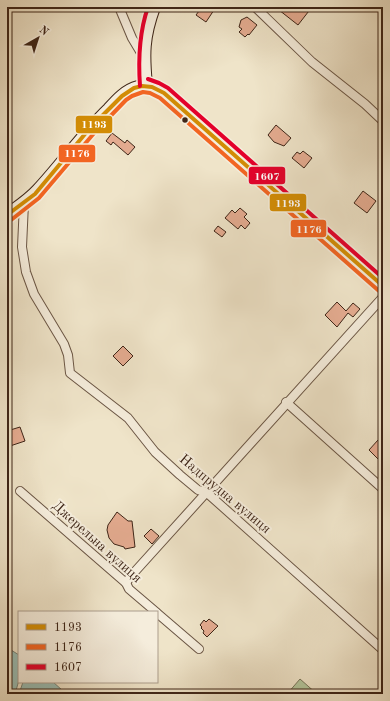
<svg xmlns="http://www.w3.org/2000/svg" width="390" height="701" font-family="'Old Standard TT',serif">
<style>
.green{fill:#b3c59b;stroke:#787559}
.water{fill:#9abfb6;stroke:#758176}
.building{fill:#e5ac91;stroke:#3e2517}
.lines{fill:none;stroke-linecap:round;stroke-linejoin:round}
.street-casing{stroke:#6a5544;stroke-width:10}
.secondary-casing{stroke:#3e2517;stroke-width:14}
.street{stroke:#f5eddc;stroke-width:8}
.secondary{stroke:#f5eddc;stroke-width:12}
.bus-1-casing{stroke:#f5eddc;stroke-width:7}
.bus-2-casing{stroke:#f5eddc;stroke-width:7}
.bus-3-casing{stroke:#f5eddc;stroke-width:7}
.bus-1{stroke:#d28c05;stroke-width:4}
.bus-2{stroke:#f26522;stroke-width:4}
.bus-3{stroke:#e4002b;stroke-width:4}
.bus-dot{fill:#3e2517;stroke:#f5eddc;stroke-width:1.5}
.labels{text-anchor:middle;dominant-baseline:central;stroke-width:4;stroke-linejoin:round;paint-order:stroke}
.street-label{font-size:14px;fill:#3e2517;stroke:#f5eddc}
.line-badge{stroke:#f5eddc;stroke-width:1.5}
.badge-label{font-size:11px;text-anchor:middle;font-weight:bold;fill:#fff}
</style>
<rect width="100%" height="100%" fill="#efe4c9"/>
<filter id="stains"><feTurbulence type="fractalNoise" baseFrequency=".005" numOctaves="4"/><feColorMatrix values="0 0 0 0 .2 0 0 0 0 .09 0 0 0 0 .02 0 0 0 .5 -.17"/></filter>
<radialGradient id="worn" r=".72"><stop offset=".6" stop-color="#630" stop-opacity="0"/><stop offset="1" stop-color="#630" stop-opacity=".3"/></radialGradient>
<polygon class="green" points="300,679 317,694 287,694"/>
<g class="water">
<polygon points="7,642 11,650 19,655 19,680 15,694 7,694"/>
<polygon points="23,682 53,682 62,690 61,694 19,694"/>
</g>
<g class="building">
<polygon points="202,7 208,7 214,10 206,22 196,15"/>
<polygon points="282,7 312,7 298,25 279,10"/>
<polygon points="247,17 257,25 249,35 248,34 245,37 239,32 242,29 239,27 241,20"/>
<polygon points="276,125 291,138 284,146 274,142 268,135"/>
<polygon points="112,133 125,143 127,140 135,147 128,155 113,142 111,145 106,141"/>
<polygon points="303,151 312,158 304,168 292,158 297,152 300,154"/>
<polygon points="363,191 376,201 367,213 354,203"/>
<polygon points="240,208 247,214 244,217 250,223 245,229 241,225 238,229 225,218 232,210 235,213"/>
<polygon points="218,226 226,232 222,237 214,231"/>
<polygon points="337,302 346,311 353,303 360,309 353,317 348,313 337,327 325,315"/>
<polygon points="123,346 133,356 123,366 113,356"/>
<polygon points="20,427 25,441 7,447 7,431"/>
<polygon points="378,440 383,445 383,454 378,459 369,450"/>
<polygon points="117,512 128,521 132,521 135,547 125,549 124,547 114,544 109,538 107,530 108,525"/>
<polygon points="151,529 159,536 152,544 144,536"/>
<polygon points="209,619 218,626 207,637 203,633 204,631 201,628 202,627 200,625 204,620 206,622"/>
</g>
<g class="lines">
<g class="street-casing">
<g id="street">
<polyline points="119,7 132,38 144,58"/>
<polyline points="255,7 312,62 365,104 383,121"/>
<polyline points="24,203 22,247 26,272 34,294 64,344 68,355 70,373 128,418 155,452 180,475 198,490 206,492 383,650"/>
<polyline points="286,402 383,489"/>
<polyline points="20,491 126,583 129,589 156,612"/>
<polyline points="126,583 130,577 383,297"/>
<polyline points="157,613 199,649"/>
</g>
</g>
<g class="secondary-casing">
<g id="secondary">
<path d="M146,85C143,54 143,37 154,7"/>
<path d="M7,215C18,207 29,200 38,190C63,163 83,134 109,109C117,100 126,90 138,87C148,84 156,88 164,93L383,286"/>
</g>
</g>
<use href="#street" class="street"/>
<use href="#secondary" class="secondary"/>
<g class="bus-1-casing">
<polyline id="bus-1" points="7,215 35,194 90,128 122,96 134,88 142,86 152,87 164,93 383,286"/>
</g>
<g class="bus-2-casing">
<polyline id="bus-2" points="11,220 39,198 95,132 126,100 132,96 143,92 150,93 160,98 379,291"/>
</g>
<g class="bus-3-casing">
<g id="bus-3">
<polyline points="148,79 159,83 168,88 383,278"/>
<path d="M140,86C138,58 139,33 148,7"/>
</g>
</g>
<use href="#bus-1" class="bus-1"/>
<use href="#bus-2" class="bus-2"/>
<use href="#bus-3" class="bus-3"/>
</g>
<circle class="bus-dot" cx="185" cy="120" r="3.5"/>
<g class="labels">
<g class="street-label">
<text transform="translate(225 494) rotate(40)">Надпрудна вулиця</text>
<text transform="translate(97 542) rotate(42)">Джерельна вулиця</text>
</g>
</g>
<g class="line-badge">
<rect x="75" y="115" width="38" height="19" rx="4" fill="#d28c05"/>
<rect x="58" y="144" width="38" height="19" rx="4" fill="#f26522"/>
<rect x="248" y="166" width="38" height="19" rx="4" fill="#e4002b"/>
<rect x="269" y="193" width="38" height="19" rx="4" fill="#d28c05"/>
<rect x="290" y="219" width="37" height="19" rx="4" fill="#f26522"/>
</g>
<g class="badge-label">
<text x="94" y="128">1193</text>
<text x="77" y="157">1176</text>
<text x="267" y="180">1607</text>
<text x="288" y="207">1193</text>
<text x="309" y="233">1176</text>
</g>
<rect width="390" height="701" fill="none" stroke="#efe4c9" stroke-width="24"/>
<rect x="8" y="8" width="374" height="685" fill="none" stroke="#3e2517" stroke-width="2"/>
<rect x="12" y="12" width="366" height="677" fill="none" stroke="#3e2517"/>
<rect x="18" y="611" width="140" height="72" fill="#f5eddc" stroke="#ac9d8d"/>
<rect x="26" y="624" width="20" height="6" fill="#d28c05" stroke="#ac9d8d"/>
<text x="54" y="631" font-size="12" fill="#3e2517">1193</text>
<rect x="26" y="644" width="20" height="6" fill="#f26522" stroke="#ac9d8d"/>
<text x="54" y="651" font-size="12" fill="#3e2517">1176</text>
<rect x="26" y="664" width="20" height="6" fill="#e4002b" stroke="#ac9d8d"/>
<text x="54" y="671" font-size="12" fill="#3e2517">1607</text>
<g transform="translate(38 38) rotate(39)" stroke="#f5eddc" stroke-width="3" paint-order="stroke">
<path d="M0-3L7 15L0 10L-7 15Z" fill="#3e2517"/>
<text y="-6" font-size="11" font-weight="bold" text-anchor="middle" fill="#3e2517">N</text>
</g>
<rect width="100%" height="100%" filter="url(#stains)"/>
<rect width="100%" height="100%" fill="url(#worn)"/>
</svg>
